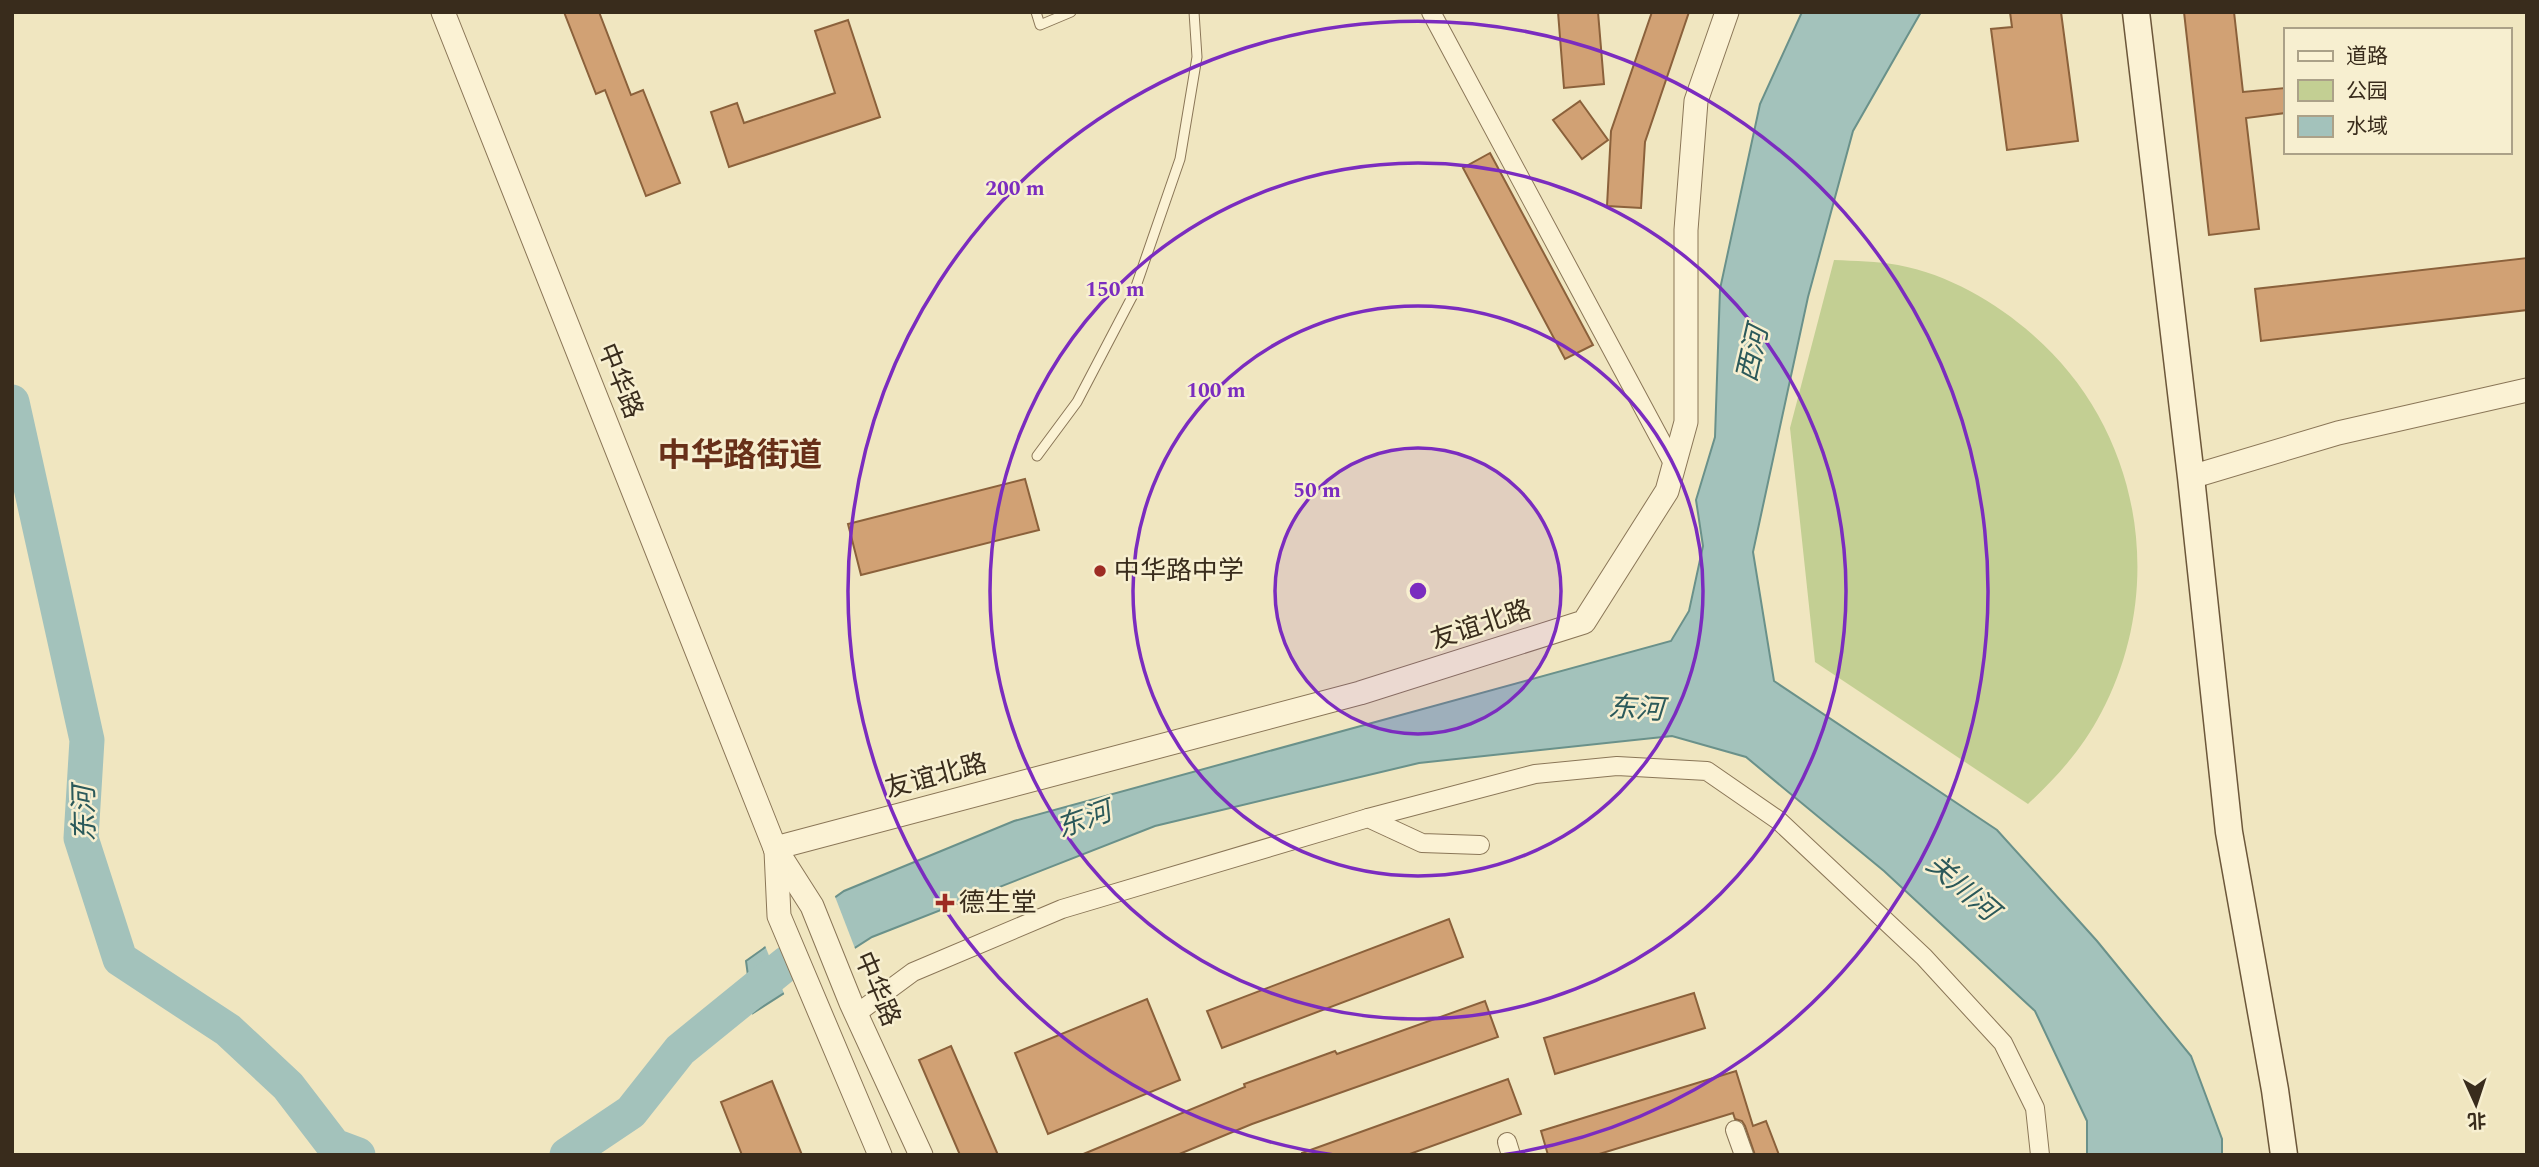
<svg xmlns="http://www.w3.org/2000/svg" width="2539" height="1167" font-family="Spectral,'Noto Sans SC',serif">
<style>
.green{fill:#c3cf93}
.water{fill:#a3c2bb;stroke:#6a918a;stroke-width:2}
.pier{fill:#f0e6c0}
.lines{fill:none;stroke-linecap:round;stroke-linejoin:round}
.river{stroke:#a3c2bb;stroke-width:35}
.building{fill:#d1a174;stroke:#8b613b;stroke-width:2}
.service-casing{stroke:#8a7657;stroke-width:11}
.minor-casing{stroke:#8a7657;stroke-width:20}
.tertiary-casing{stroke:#8a7657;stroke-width:25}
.secondary-casing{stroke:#6c573a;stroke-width:29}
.service{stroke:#fbf2d4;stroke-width:9}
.minor{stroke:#fbf2d4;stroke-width:18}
.tertiary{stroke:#fbf2d4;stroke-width:23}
.secondary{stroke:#fbf2d4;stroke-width:26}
.ring{fill:none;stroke:#7b2cbf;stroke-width:3.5}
.poi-dot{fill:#9d2c23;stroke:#f7efd0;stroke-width:2.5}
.labels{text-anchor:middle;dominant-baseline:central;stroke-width:5;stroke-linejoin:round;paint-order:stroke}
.street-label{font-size:26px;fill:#392c1c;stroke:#f7efd0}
.poi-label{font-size:26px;fill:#392c1c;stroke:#f7efd0;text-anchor:start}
.water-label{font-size:28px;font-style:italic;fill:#2b595a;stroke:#f7efd0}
.district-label{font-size:33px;font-weight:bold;fill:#683019;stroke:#f7efd0}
.centre{fill:#7b2cbf;stroke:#f7efd0;stroke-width:3.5}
.ring-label{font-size:21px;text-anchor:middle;font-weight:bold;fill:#7b2cbf;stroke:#f7efd0;stroke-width:5;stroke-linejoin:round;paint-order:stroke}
</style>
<rect width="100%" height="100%" fill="#f0e6c0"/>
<path class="green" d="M1834,260C1855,261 1877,261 1898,265C1947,274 1996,302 2033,335C2141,429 2168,587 2101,713C2083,748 2057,777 2028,804L1815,662L1790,428Z"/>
<polygon class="water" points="1802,12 1921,12 1853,131 1808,297 1753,552 1774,681 1997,830 2097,941 2191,1056 2222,1139 2222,1155 2087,1155 2087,1121 2035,1011 1884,871 1746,757 1672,736 1419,763 1155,826 872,937 753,1013 746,961 844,891 1014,821 1671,641 1689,611 1703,546 1696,500 1715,437 1720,289 1760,104"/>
<polygon class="pier" points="834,894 856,951 785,996 764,943"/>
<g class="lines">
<g class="river">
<polyline points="12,402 87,740 81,838 120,959 228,1030 288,1086 334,1146 358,1155"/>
<polyline points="567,1155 631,1112 680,1050 787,963"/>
</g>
</g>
<g class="building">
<polygon points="564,12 599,12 631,95 643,90 680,183 646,196 605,90 596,94"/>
<polygon points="1558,12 1598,12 1604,84 1564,88"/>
<polygon points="1652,12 1689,12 1645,142 1641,208 1607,206 1611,131"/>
<polygon points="2010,12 2061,12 2078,141 2007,150 1991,29 2012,27"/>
<polygon points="2184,12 2234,12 2243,92 2285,88 2285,113 2246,118 2259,229 2209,235"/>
<polygon points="848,20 880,117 729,167 711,112 737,103 744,123 835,93 815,31"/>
<polygon points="1580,101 1608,140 1582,159 1553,120"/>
<polygon points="1490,153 1593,345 1565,359 1463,168"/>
<polygon points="2527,258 2527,310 2261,341 2255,289"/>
<polygon points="1025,479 1039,530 861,575 848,524"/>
<polygon points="1449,919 1463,957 1222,1048 1207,1011"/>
<polygon points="1694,993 1705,1028 1555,1074 1544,1038"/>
<polygon points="1147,999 1180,1080 1048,1134 1015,1053"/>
<polygon points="1485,1001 1498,1037 1252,1124 1177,1155 1081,1155 1245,1087 1244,1084 1335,1051 1337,1054"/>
<polygon points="951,1046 998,1155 960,1155 919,1060"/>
<polygon points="1736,1071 1753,1126 1766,1121 1779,1155 1755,1155 1745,1126 1742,1121 1735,1119 1733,1113 1596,1155 1548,1155 1541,1131"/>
<polygon points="1508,1079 1521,1114 1407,1155 1302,1155 1302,1153"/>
<polygon points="772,1081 802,1155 742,1155 721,1102"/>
</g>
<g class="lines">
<g class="service-casing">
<g id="service">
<polyline points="1036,12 1040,25 1071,12"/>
<polyline points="1037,456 1077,402 1133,295 1180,159 1197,57 1194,12"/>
</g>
</g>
<g class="minor-casing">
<g id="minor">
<polyline points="1431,12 1674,465"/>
<polyline points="1368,818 1535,774 1617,766 1707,771 1778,820 1924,957 2003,1043 2035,1108 2040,1155"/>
<polyline points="856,1014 913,972 1062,909 1368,818 1422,843 1480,845"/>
<polyline points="1735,1130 1744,1155"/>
<polyline points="1507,1142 1511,1155"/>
</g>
</g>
<g class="tertiary-casing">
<g id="tertiary">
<polyline points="443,12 775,848 812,906 851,1003 921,1155"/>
<polyline points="2191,477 2338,433 2527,390"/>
<polyline points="775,848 1360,693 1584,622 1667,491 1686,422 1686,230 1696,101 1727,12"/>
<polyline points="776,851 779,916 880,1155"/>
</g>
</g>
<g class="secondary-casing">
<polyline id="secondary" points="2136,12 2191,477 2229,832 2275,1090 2284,1155"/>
</g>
<use href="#service" class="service"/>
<use href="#minor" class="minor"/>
<use href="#tertiary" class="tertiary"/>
<use href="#secondary" class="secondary"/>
</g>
<circle cx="1418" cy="591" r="143" fill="#7b2cbf" fill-opacity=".12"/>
<g class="ring">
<circle cx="1418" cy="591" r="143"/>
<circle cx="1418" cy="591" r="285"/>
<circle cx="1418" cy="591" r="428"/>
<path d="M1334 1155A570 570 0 1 1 1502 1155"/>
</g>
<g class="poi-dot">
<circle cx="1100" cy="571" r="7"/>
<path d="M941.5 892.5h7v7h7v7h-7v7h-7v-7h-7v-7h7z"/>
</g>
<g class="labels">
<g class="street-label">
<text transform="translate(620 381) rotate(68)">中华路</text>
<text transform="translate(1481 625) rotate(-18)">友谊北路</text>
<text transform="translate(936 776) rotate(-15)">友谊北路</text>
<text transform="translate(877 989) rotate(67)">中华路</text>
</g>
<g class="poi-label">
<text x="1114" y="571">中华路中学</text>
<text x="959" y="903">德生堂</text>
</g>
<g class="water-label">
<text transform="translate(1753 354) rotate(-77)">西河</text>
<text transform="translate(1636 709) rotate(3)">东河</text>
<text transform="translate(85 814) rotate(-91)">东河</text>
<text transform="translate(1084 820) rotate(-20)">东河</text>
<text transform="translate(1962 888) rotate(41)">关川河</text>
</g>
<g class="district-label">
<text x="740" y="456">中华路街道</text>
</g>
</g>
<circle cx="1418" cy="591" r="10" class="centre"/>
<g class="ring-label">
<text x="1015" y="195">200 m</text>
<text x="1115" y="296">150 m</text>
<text x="1216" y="397">100 m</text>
<text x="1317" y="497">50 m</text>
</g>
<rect width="2539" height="1167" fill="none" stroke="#392c1c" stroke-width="28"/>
<rect x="2284" y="28" width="228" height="126" fill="#f7efd0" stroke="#aba188" stroke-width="2"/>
<rect x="2298" y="51" width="35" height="10" fill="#fbf2d4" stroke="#aba188" stroke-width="2"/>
<text x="2346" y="63" font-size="21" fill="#392c1c">道路</text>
<rect x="2298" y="80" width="35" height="21" fill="#c3cf93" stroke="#aba188" stroke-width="2"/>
<text x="2346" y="98" font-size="21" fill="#392c1c">公园</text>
<rect x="2298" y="116" width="35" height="21" fill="#a3c2bb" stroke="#aba188" stroke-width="2"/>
<text x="2346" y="133" font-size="21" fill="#392c1c">水域</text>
<g transform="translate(2476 1104) rotate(177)" stroke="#f7efd0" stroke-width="5" paint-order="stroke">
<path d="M0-5L12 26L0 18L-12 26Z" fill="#392c1c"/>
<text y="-10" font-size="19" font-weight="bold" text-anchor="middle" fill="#392c1c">北</text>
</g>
</svg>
